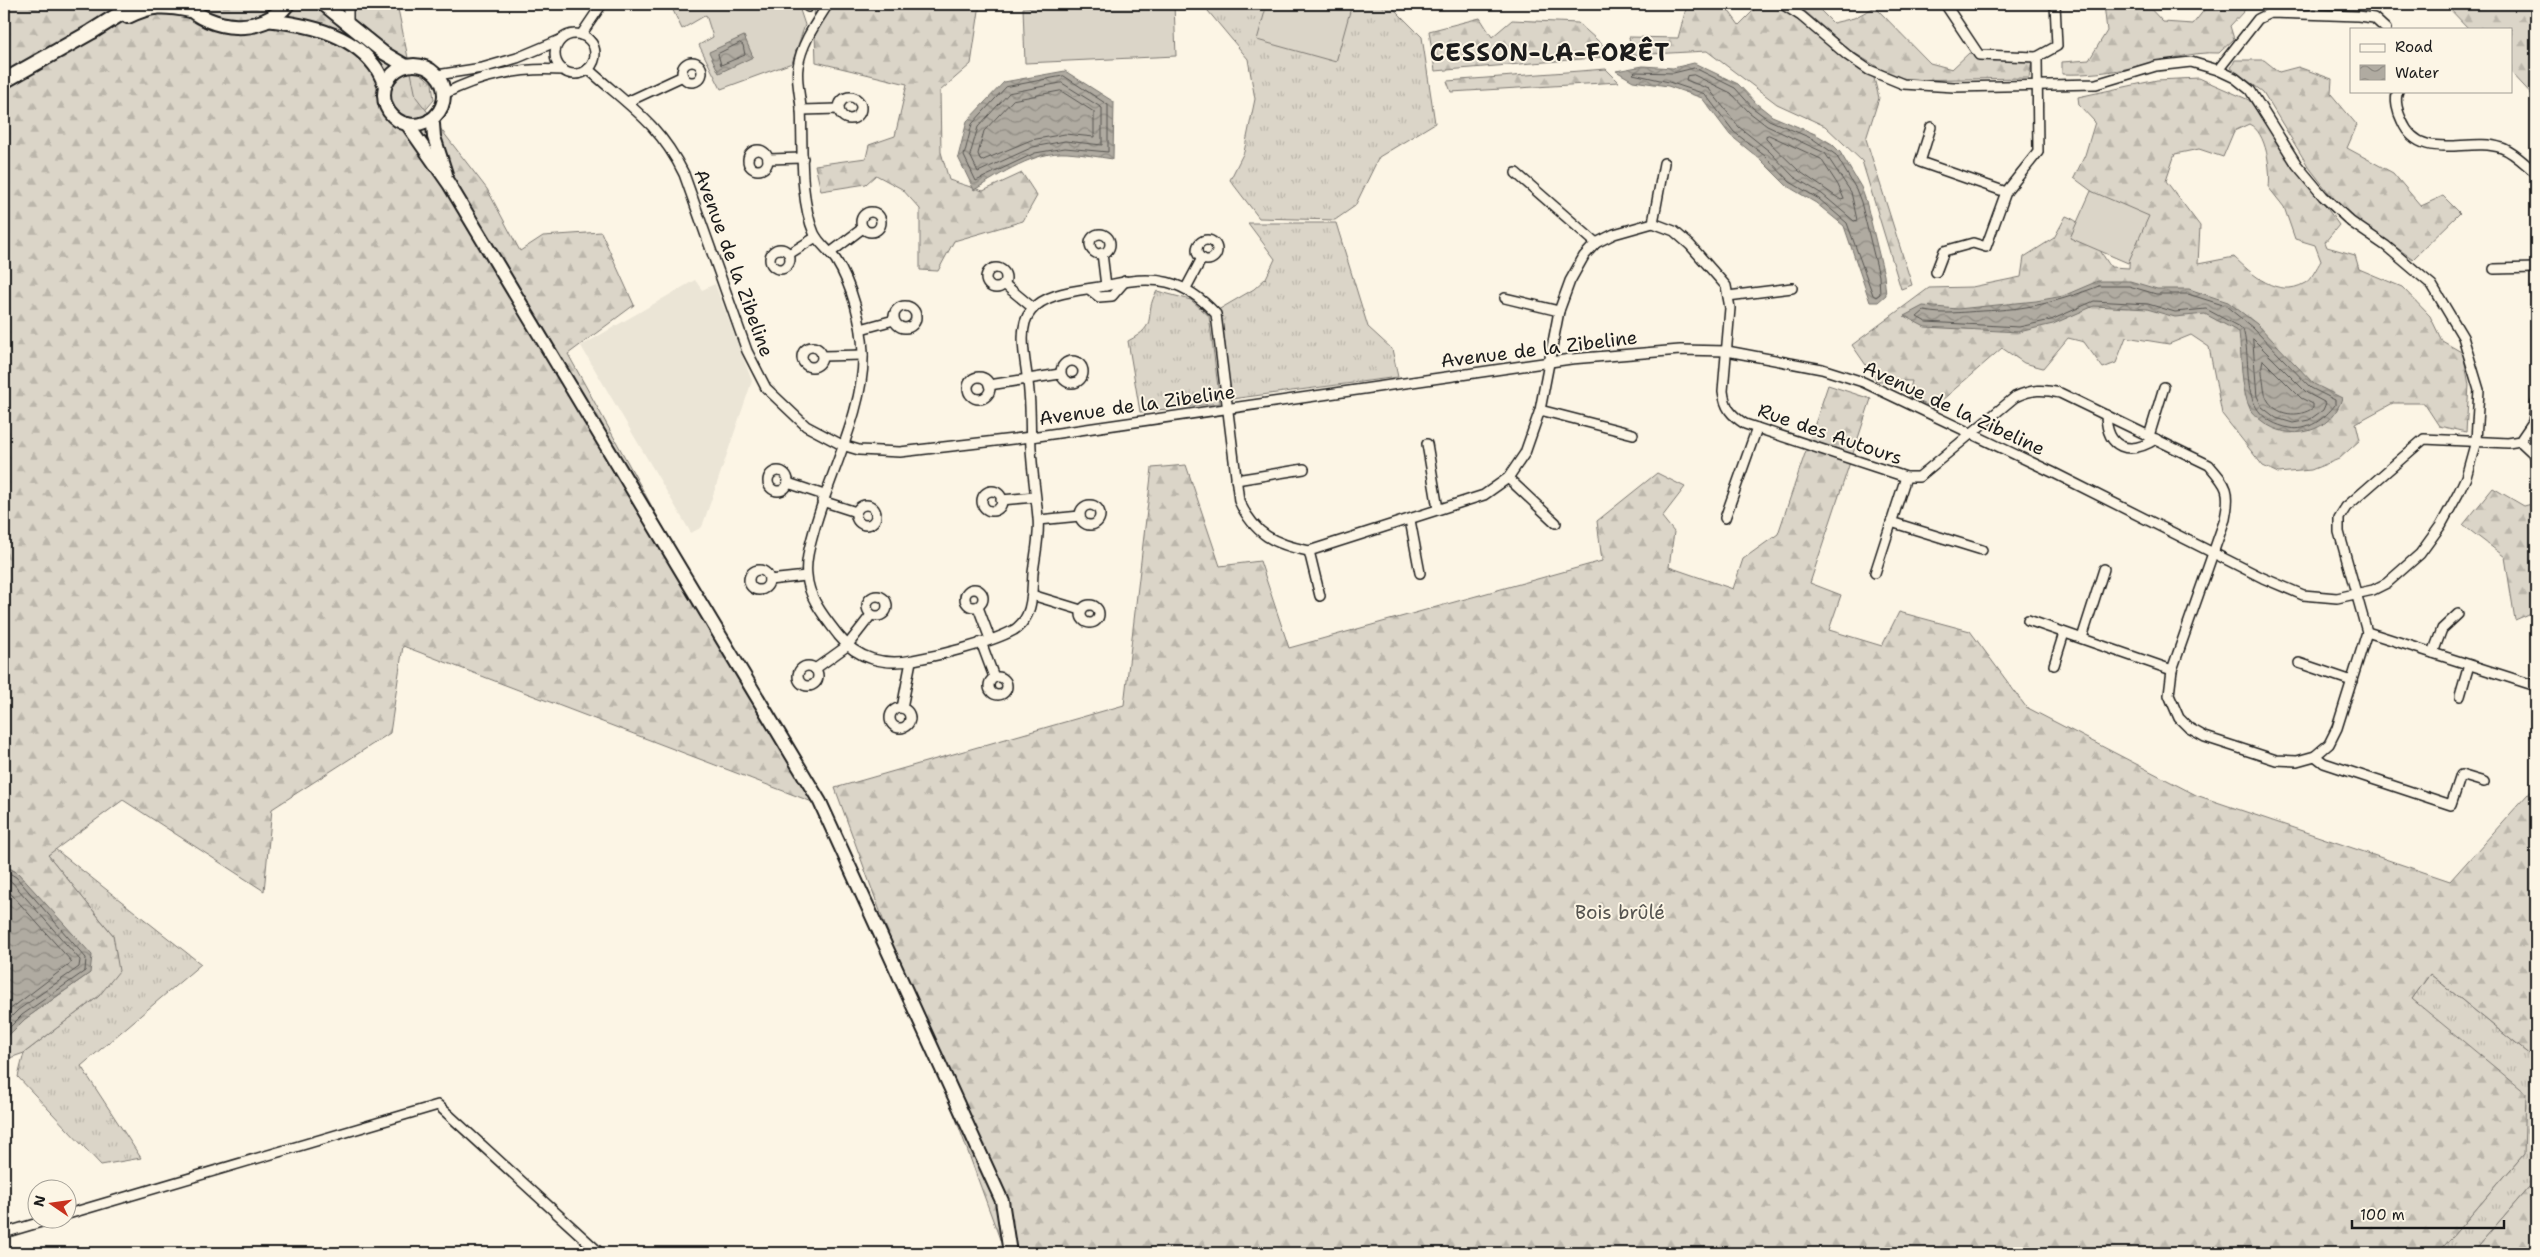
<svg xmlns="http://www.w3.org/2000/svg" width="2540" height="1257" font-family="'Shantell Sans',sans-serif">
<style>
.built{fill:#ebe5d6}
.grass{fill:url(#grass-tufts);stroke:#7c7872}
.forest{fill:url(#forest-firs);stroke:#7c7872;fill-rule:evenodd}
.garden{fill:#dbd5c8;stroke:#7c7872}
.water{fill:url(#water-waves);stroke:#75726c}
.lines{fill:none;stroke-linecap:round;stroke-linejoin:round}
.shore{stroke:#575551;stroke-width:1}
.minor-casing{stroke:#1c1c1c;stroke-width:12}
.secondary-casing{stroke:#1c1c1c;stroke-width:16}
.primary-casing{stroke:#1c1c1c;stroke-width:18}
.minor{stroke:#fcf5e5;stroke-width:9}
.secondary{stroke:#fcf5e5;stroke-width:12}
.primary{stroke:#fcf5e5;stroke-width:14}
.labels{text-anchor:middle;dominant-baseline:central;stroke-width:4;stroke-linejoin:round;paint-order:stroke}
.street-label{font-size:19px;fill:#1c1c1c;stroke:#fcf5e5}
.park-label{font-size:19px;fill:#555450;stroke:#fcf5e5}
.district-label{font-size:24px;font-weight:bold;letter-spacing:1px;fill:#1c1c1c;stroke:#fcf5e5}
</style>
<defs>
<pattern id="grass-tufts" width="24" height="20" patternUnits="userSpaceOnUse" patternTransform="scale(1.25)"><rect width="24" height="20" fill="#dbd5c8"/><path d="M3 7l-1-3M5 7V3M7 7l1-3M15 17l-1-3M17 17v-4M19 17l1-3" fill="none" stroke="#bbb6ab"/></pattern>
<pattern id="forest-firs" width="22" height="20" patternUnits="userSpaceOnUse" patternTransform="scale(1.25)"><rect width="22" height="20" fill="#dbd5c8"/><path d="M5 1l3.5 6h-7zM16 11l3.5 6h-7z" fill="#bbb6ab"/></pattern>
<pattern id="water-waves" width="16" height="10" patternUnits="userSpaceOnUse" patternTransform="scale(1.25)"><rect width="16" height="10" fill="#b0aba1"/><path d="M0 5q4-4 8 0t8 0" fill="none" stroke="#8e8a82"/></pattern>
</defs>
<rect width="100%" height="100%" fill="#fcf5e5"/>
<filter id="ink" filterUnits="userSpaceOnUse"><feTurbulence type="fractalNoise" baseFrequency=".02" numOctaves="2"/><feDisplacementMap in="SourceGraphic" scale="10" xChannelSelector="R" yChannelSelector="G"/><feConvolveMatrix kernelMatrix="1 2 1 2 8 2 1 2 1" color-interpolation-filters="sRGB"/></filter>
<g filter="url(#ink)">
<polygon class="built" points="695,280 702,290 715,284 752,381 702,527 691,533 581,346"/>
<g class="grass">
<polygon points="1208,4 1389,4 1422,37 1435,123 1379,157 1355,206 1335,220 1259,218 1230,180 1244,152 1255,99 1248,59 1208,11"/>
<polygon points="408,72 419,72 432,83 434,100 423,113 391,98"/>
<polygon points="1248,223 1336,223 1368,327 1392,349 1398,377 1231,399 1218,310 1254,289 1266,278 1275,259"/>
<path d="M1157,291L1191,300L1209,316L1220,403L1140,412L1128,341C1161,324 1142,316 1157,291Z"/>
<polygon points="55,849 201,964 81,1066 141,1158 101,1165 18,1077 24,1053 99,996 113,935 48,855"/>
<polygon points="2430,974 2536,1060 2536,1179 2472,1253 2438,1253 2524,1154 2412,999"/>
</g>
<g class="forest">
<polygon points="4,4 397,4 416,97 487,189 520,251 543,236 601,232 634,305 568,354 815,803 403,646 390,733 272,809 264,891 123,800 48,855 113,935 119,971 99,996 24,1053 4,1060 4,1040 25,1019 90,973 18,873 4,865"/>
<polygon points="814,4 980,4 971,64 940,91 941,152 949,180 983,191 1022,173 1037,196 1023,221 954,241 938,271 920,270 920,209 902,189 876,175 866,184 821,191 815,165 866,158 869,145 895,136 907,84 816,62"/>
<polygon points="1690,4 1727,4 1726,7 1739,25 1760,4 1774,4 1816,33 1874,78 1879,98 1866,139 1912,285 1901,289 1862,161 1825,126 1777,104 1707,51 1633,55 1629,37 1678,38 1687,5"/>
<polygon points="1803,4 1814,4 1833,23 1854,18 1875,7 1930,63 1952,69 1969,53 2032,61 2029,78 1899,80 1851,51 1800,7"/>
<path d="M2104,4H2146L2163,22L2193,24L2209,4H2247L2244,11L2230,26L2234,39L2219,53C2190,51 2164,62 2136,67C2111,72 2087,75 2062,74V62L2089,60L2107,31Z"/>
<polygon points="2445,4 2536,4 2536,99 2511,72 2511,29 2469,29"/>
<polygon points="1480,18 1492,37 1512,20 1578,23 1605,47 1606,57 1435,71 1429,31"/>
<polygon points="2235,60 2264,60 2279,72 2298,67 2332,79 2331,94 2357,125 2347,148 2393,173 2421,206 2443,196 2460,213 2413,259 2342,210 2308,166 2263,92 2231,68"/>
<polygon points="1606,69 1619,82 1451,92 1447,81"/>
<path d="M2199,78L2249,100L2339,225L2325,242L2327,247L2355,255L2359,269L2402,287L2430,316L2442,341L2463,353L2469,385L2466,432L2439,426L2424,403H2393L2356,423L2360,440L2339,459L2311,470L2278,473L2263,466L2222,414L2209,347L2191,335L2169,344L2126,337L2116,363L2103,368L2084,342L2068,338L2043,368L2024,363L2002,348L1933,408L1908,396L1912,381H1877L1852,345L1929,288L1972,287L2021,277L2024,257L2054,238L2066,216C2090,225 2096,247 2111,267L2129,268L2130,240L2113,207L2074,178L2085,155L2095,122L2079,105L2078,97L2157,80ZM2249,124C2267,132 2271,170 2269,188L2284,207L2295,239L2315,245L2321,261C2317,267 2311,280 2305,283C2277,299 2252,274 2234,257L2198,264L2200,226L2166,181L2175,154L2199,149L2223,157L2234,131Z"/>
<polygon points="1828,385 1871,399 1810,583 1841,595 1829,630 1882,646 1899,612 1970,631 2026,707 2196,795 2450,881 2536,785 2536,1060 2430,974 2412,999 2526,1093 2524,1154 2438,1253 1005,1253 835,788 1124,705 1152,468 1186,465 1220,566 1260,561 1289,648 1602,561 1597,521 1657,473 1685,487 1662,517 1674,532 1669,567 1733,589 1743,559 1778,534"/>
<polygon points="2493,488 2524,506 2536,503 2536,611 2515,620 2505,557 2463,525"/>
<polygon points="2536,1179 2536,1253 2472,1253"/>
</g>
<g class="garden">
<polygon points="670,4 798,4 805,25 792,63 721,89 699,45 713,37 706,15 682,29"/>
<polygon points="1106,4 1174,4 1176,56 1025,63 1023,8"/>
<polygon points="1267,4 1352,4 1336,62 1257,40"/>
<polygon points="2091,191 2149,216 2128,263 2070,238"/>
</g>
<g class="water">
<polygon points="744,36 753,57 719,73 709,52"/>
<polygon points="1694,63 1738,84 1757,104 1772,116 1815,134 1832,144 1840,152 1861,187 1866,201 1884,275 1886,295 1878,302 1870,302 1844,226 1816,203 1787,186 1761,160 1730,135 1702,98 1668,86 1633,81 1616,71 1643,66 1673,68"/>
<path d="M1065,71L1114,102L1113,159C1098,157 1082,154 1067,153C1034,151 1001,174 974,190L958,157L967,121L1004,82Z"/>
<path d="M2098,281H2130L2157,289H2189L2228,302L2257,324L2314,384L2342,398C2332,433 2289,443 2262,421C2258,418 2254,415 2251,411C2240,389 2242,356 2239,332L2205,314L2175,317L2147,309L2094,306L2053,324L2019,332L1925,327L1904,316L1923,306L1958,309L2036,301L2063,296Z"/>
<polygon points="4,865 18,873 92,955 90,973 25,1019 4,1040"/>
</g>
<g class="lines">
<g class="shore">
<polygon points="740,43 743,45 745,55 721,65 718,54"/>
<polygon points="1695,68 1735,88 1753,108 1769,120 1813,139 1836,155 1856,189 1861,202 1879,276 1880,294 1876,297 1873,295 1847,223 1819,199 1790,182 1765,156 1734,132 1705,94 1669,82 1633,74 1635,72 1673,73"/>
<polygon points="1694,75 1731,93 1749,112 1767,126 1825,153 1851,192 1857,220 1854,221 1822,194 1794,177 1769,151 1739,127 1709,89 1686,80 1687,76"/>
<polygon points="1064,76 1108,105 1108,152 1065,148 1035,153 976,181 964,156 972,124 1006,87"/>
<polygon points="1062,83 1102,108 1102,145 1065,141 1033,147 978,172 970,155 978,127 1009,93"/>
<polygon points="1061,91 1094,112 1094,137 1065,134 1031,140 981,161 978,154 984,131 1013,100"/>
<polygon points="1769,135 1821,159 1838,185 1844,199 1841,200 1799,171 1766,139 1766,136"/>
<path d="M2099,286H2129L2156,294H2188L2226,306L2253,328L2311,388L2335,400V405C2325,418 2308,432 2289,428C2235,416 2254,369 2243,329L2206,309L2175,312L2148,304L2094,301L2051,320L2019,327L1926,322L1917,317L1924,311C1944,315 1962,312 1982,311C2029,309 2055,303 2099,286Z"/>
<polygon points="2253,339 2307,393 2326,403 2323,410 2309,420 2293,423 2276,418 2262,407 2257,396"/>
<path d="M2263,360L2301,398L2313,404V408C2299,418 2276,416 2267,399C2264,394 2264,386 2263,380C2262,373 2261,366 2263,360Z"/>
<polyline points="4,870 16,877 86,958 85,971 22,1015 4,1033"/>
<polyline points="4,878 12,882 80,960 79,967 18,1010 4,1024"/>
<polyline points="4,886 72,962 4,1014"/>
</g>
<g class="minor-casing">
<g id="minor">
<polyline points="348,4 348,23"/>
<polyline points="807,4 808,7"/>
<path d="M828,4C816,23 801,44 798,67C796,80 800,95 801,108C803,146 799,198 814,233C819,244 829,250 836,260C852,286 862,322 863,353C865,408 830,473 815,527C811,542 805,560 807,575C808,598 826,619 839,636C857,659 885,666 913,660C941,655 990,643 1014,630C1019,627 1025,620 1027,615C1033,603 1032,586 1033,573C1035,555 1040,535 1038,518C1036,494 1032,471 1031,448C1030,430 1031,411 1029,392C1028,370 1015,329 1031,311C1048,290 1084,291 1109,285C1154,274 1184,279 1216,314L1239,501C1255,535 1274,544 1309,551L1484,495L1508,478L1525,453L1540,410L1559,311L1570,281L1584,256L1596,243L1614,234L1653,223L1674,231L1690,245L1726,286L1730,308L1723,391C1725,408 1731,415 1745,424L1906,477H1919L2015,397C2032,389 2043,389 2060,393L2209,465C2227,486 2231,490 2225,519L2172,670L2169,695L2179,718L2189,728L2205,737L2276,760L2297,761L2315,756L2329,744L2337,728L2367,632L2339,532V518L2346,507L2424,439L2508,443L2520,441L2533,422L2536,402"/>
<circle cx="575" cy="54" r="20"/>
<polyline points="581,35 602,4"/>
<polyline points="2037,57 2057,46 2055,4"/>
<circle cx="692" cy="72" r="10"/>
<path d="M588,69C629,106 659,123 684,174L747,351L766,388L806,426L842,445L859,450L900,452L1031,437L1571,359L1680,350L1727,351L1822,369L1863,382L2052,472L2263,578L2303,595L2337,598L2373,590L2387,583L2420,554L2441,525L2458,494L2466,477L2476,441L2479,390L2463,337L2432,285L2386,246L2351,222L2323,196L2297,165L2250,90L2235,78L2218,70L2191,62L2156,66L2096,84L1954,87L1903,84L1869,70L1847,55L1801,16L1782,4"/>
<polyline points="2218,70 2258,19 2270,13 2358,16 2374,18 2386,29"/>
<polyline points="437,75 482,68 517,58 560,40"/>
<path d="M2398,91C2394,100 2398,113 2402,121C2420,164 2468,136 2502,148C2514,152 2526,165 2536,173"/>
<path d="M444,94C480,75 522,67 562,70"/>
<circle cx="850" cy="108" r="11"/>
<polyline points="627,102 683,76"/>
<polyline points="801,110 839,109"/>
<polyline points="1931,127 1920,162 2006,192"/>
<circle cx="758" cy="160" r="10"/>
<polyline points="768,159 803,158"/>
<polyline points="1516,173 1596,243"/>
<circle cx="871" cy="222" r="10"/>
<polyline points="1653,223 1664,163"/>
<circle cx="1100" cy="244" r="10"/>
<circle cx="1207" cy="250" r="10"/>
<circle cx="780" cy="259" r="10"/>
<polyline points="830,253 863,228"/>
<polyline points="1102,253 1106,286"/>
<polyline points="789,254 816,237"/>
<circle cx="996" cy="278" r="10"/>
<polyline points="2494,269 2536,268"/>
<polyline points="1936,272 1944,251 1973,243 1986,247 2006,192 2038,152 2037,57 1979,55 1945,4"/>
<polyline points="1004,284 1033,308"/>
<polyline points="1186,288 1202,258"/>
<polyline points="1089,289 1099,297 1112,296 1125,281"/>
<polyline points="1728,296 1792,288"/>
<polyline points="1505,298 1559,311"/>
<circle cx="905" cy="317" r="11"/>
<polyline points="861,329 894,320"/>
<circle cx="812" cy="357" r="10"/>
<polyline points="822,356 863,355"/>
<circle cx="1072" cy="372" r="11"/>
<circle cx="979" cy="388" r="11"/>
<polyline points="989,385 1060,374"/>
<polyline points="1540,410 1633,434"/>
<path d="M2106,415C2107,449 2129,456 2156,439"/>
<polyline points="2149,436 2164,387"/>
<polyline points="2520,441 2536,456"/>
<polyline points="1427,444 1438,509"/>
<circle cx="778" cy="481" r="10"/>
<polyline points="1508,478 1556,523"/>
<polyline points="1236,480 1304,469"/>
<polyline points="788,483 824,495"/>
<circle cx="992" cy="501" r="10"/>
<polyline points="1001,500 1035,497"/>
<polyline points="822,501 856,512"/>
<circle cx="866" cy="515" r="10"/>
<circle cx="1090" cy="515" r="10"/>
<polyline points="1725,518 1757,428"/>
<polyline points="1039,520 1080,516"/>
<polyline points="1410,520 1420,573"/>
<polyline points="1891,522 1982,550"/>
<polyline points="1309,551 1320,596"/>
<circle cx="759" cy="580" r="10"/>
<polyline points="1875,573 1906,477"/>
<polyline points="769,580 806,576"/>
<circle cx="974" cy="598" r="9"/>
<polyline points="1032,595 1081,610"/>
<circle cx="877" cy="606" r="10"/>
<circle cx="1090" cy="614" r="9"/>
<polyline points="978,607 990,639"/>
<polyline points="2028,620 2172,670"/>
<polyline points="2367,632 2533,685"/>
<polyline points="2082,638 2104,569"/>
<polyline points="981,642 994,677"/>
<polyline points="2433,653 2442,629 2458,614"/>
<polyline points="2299,663 2352,681"/>
<polyline points="2054,665 2064,633"/>
<circle cx="808" cy="676" r="10"/>
<polyline points="815,669 847,646 871,615"/>
<circle cx="998" cy="686" r="9"/>
<polyline points="2460,696 2469,665"/>
<polyline points="902,708 911,661"/>
<circle cx="900" cy="718" r="10"/>
<polyline points="2315,756 2324,763 2451,805 2461,775 2484,782"/>
<polyline points="68,1214 438,1105 600,1253"/>
<polyline points="4,1233 48,1220"/>
</g>
</g>
<g class="secondary-casing">
<g id="secondary">
<polyline points="323,4 384,53 406,66"/>
<path d="M266,20C304,24 349,32 374,65C379,71 382,79 385,86"/>
<circle cx="414" cy="95" r="30"/>
<polyline points="430,120 433,124 434,137 446,174"/>
<polyline points="407,124 449,184 820,802 1002,1201 1010,1253"/>
</g>
</g>
<g class="primary-casing">
<g id="primary">
<path d="M185,4C210,31 263,36 287,4"/>
<path d="M128,16C153,4 164,5 191,10"/>
<polyline points="4,81 91,32 136,4"/>
</g>
</g>
<use href="#minor" class="minor"/>
<use href="#secondary" class="secondary"/>
<use href="#primary" class="primary"/>
</g>
</g>
<g class="labels">
<g class="street-label">
<text transform="translate(734 263) rotate(70)">Avenue de la Zibeline</text>
<text transform="translate(1539 349) rotate(-7)">Avenue de la Zibeline</text>
<text transform="translate(1137 405) rotate(-8)">Avenue de la Zibeline</text>
<text transform="translate(1954 408) rotate(25)">Avenue de la Zibeline</text>
<text transform="translate(1830 434) rotate(19)">Rue des Autours</text>
</g>
<g class="park-label">
<text x="1620" y="912">Bois brûlé</text>
</g>
<g class="district-label">
<text x="1550" y="53">CESSON-LA-FORÊT</text>
</g>
</g>
<rect width="2540" height="1257" fill="none" stroke="#fcf5e5" stroke-width="20"/>
<rect x="10" y="10" width="2520" height="1237" fill="none" stroke="#1c1c1c" stroke-width="2" filter="url(#ink)"/>
<rect x="2350" y="28" width="162" height="65" fill="#fcf5e5" stroke="#a29e95"/>
<rect x="2360" y="44" width="25" height="8" fill="#fcf5e5" stroke="#a29e95"/>
<text x="2395" y="52" font-size="15" fill="#1c1c1c">Road</text>
<rect x="2360" y="65" width="25" height="15" fill="url(#water-waves)" stroke="#a29e95"/>
<text x="2395" y="78" font-size="15" fill="#1c1c1c">Water</text>
<g transform="translate(52 1204) rotate(283)"><circle r="24" fill="#fcf5e5" stroke="#a29e95"/>
<path d="M0-4L9 19L0 12L-9 19Z" fill="#c8321e"/>
<text y="-8" font-size="14" font-weight="bold" text-anchor="middle" fill="#1c1c1c">N</text>
</g>
<path d="M2352 1220v8h152v-8" fill="none" stroke="#1c1c1c" stroke-width="2.5"/>
<text x="2360" y="1220" font-size="15" fill="#1c1c1c" stroke="#fcf5e5" stroke-width="4" paint-order="stroke">100 m</text>
</svg>
